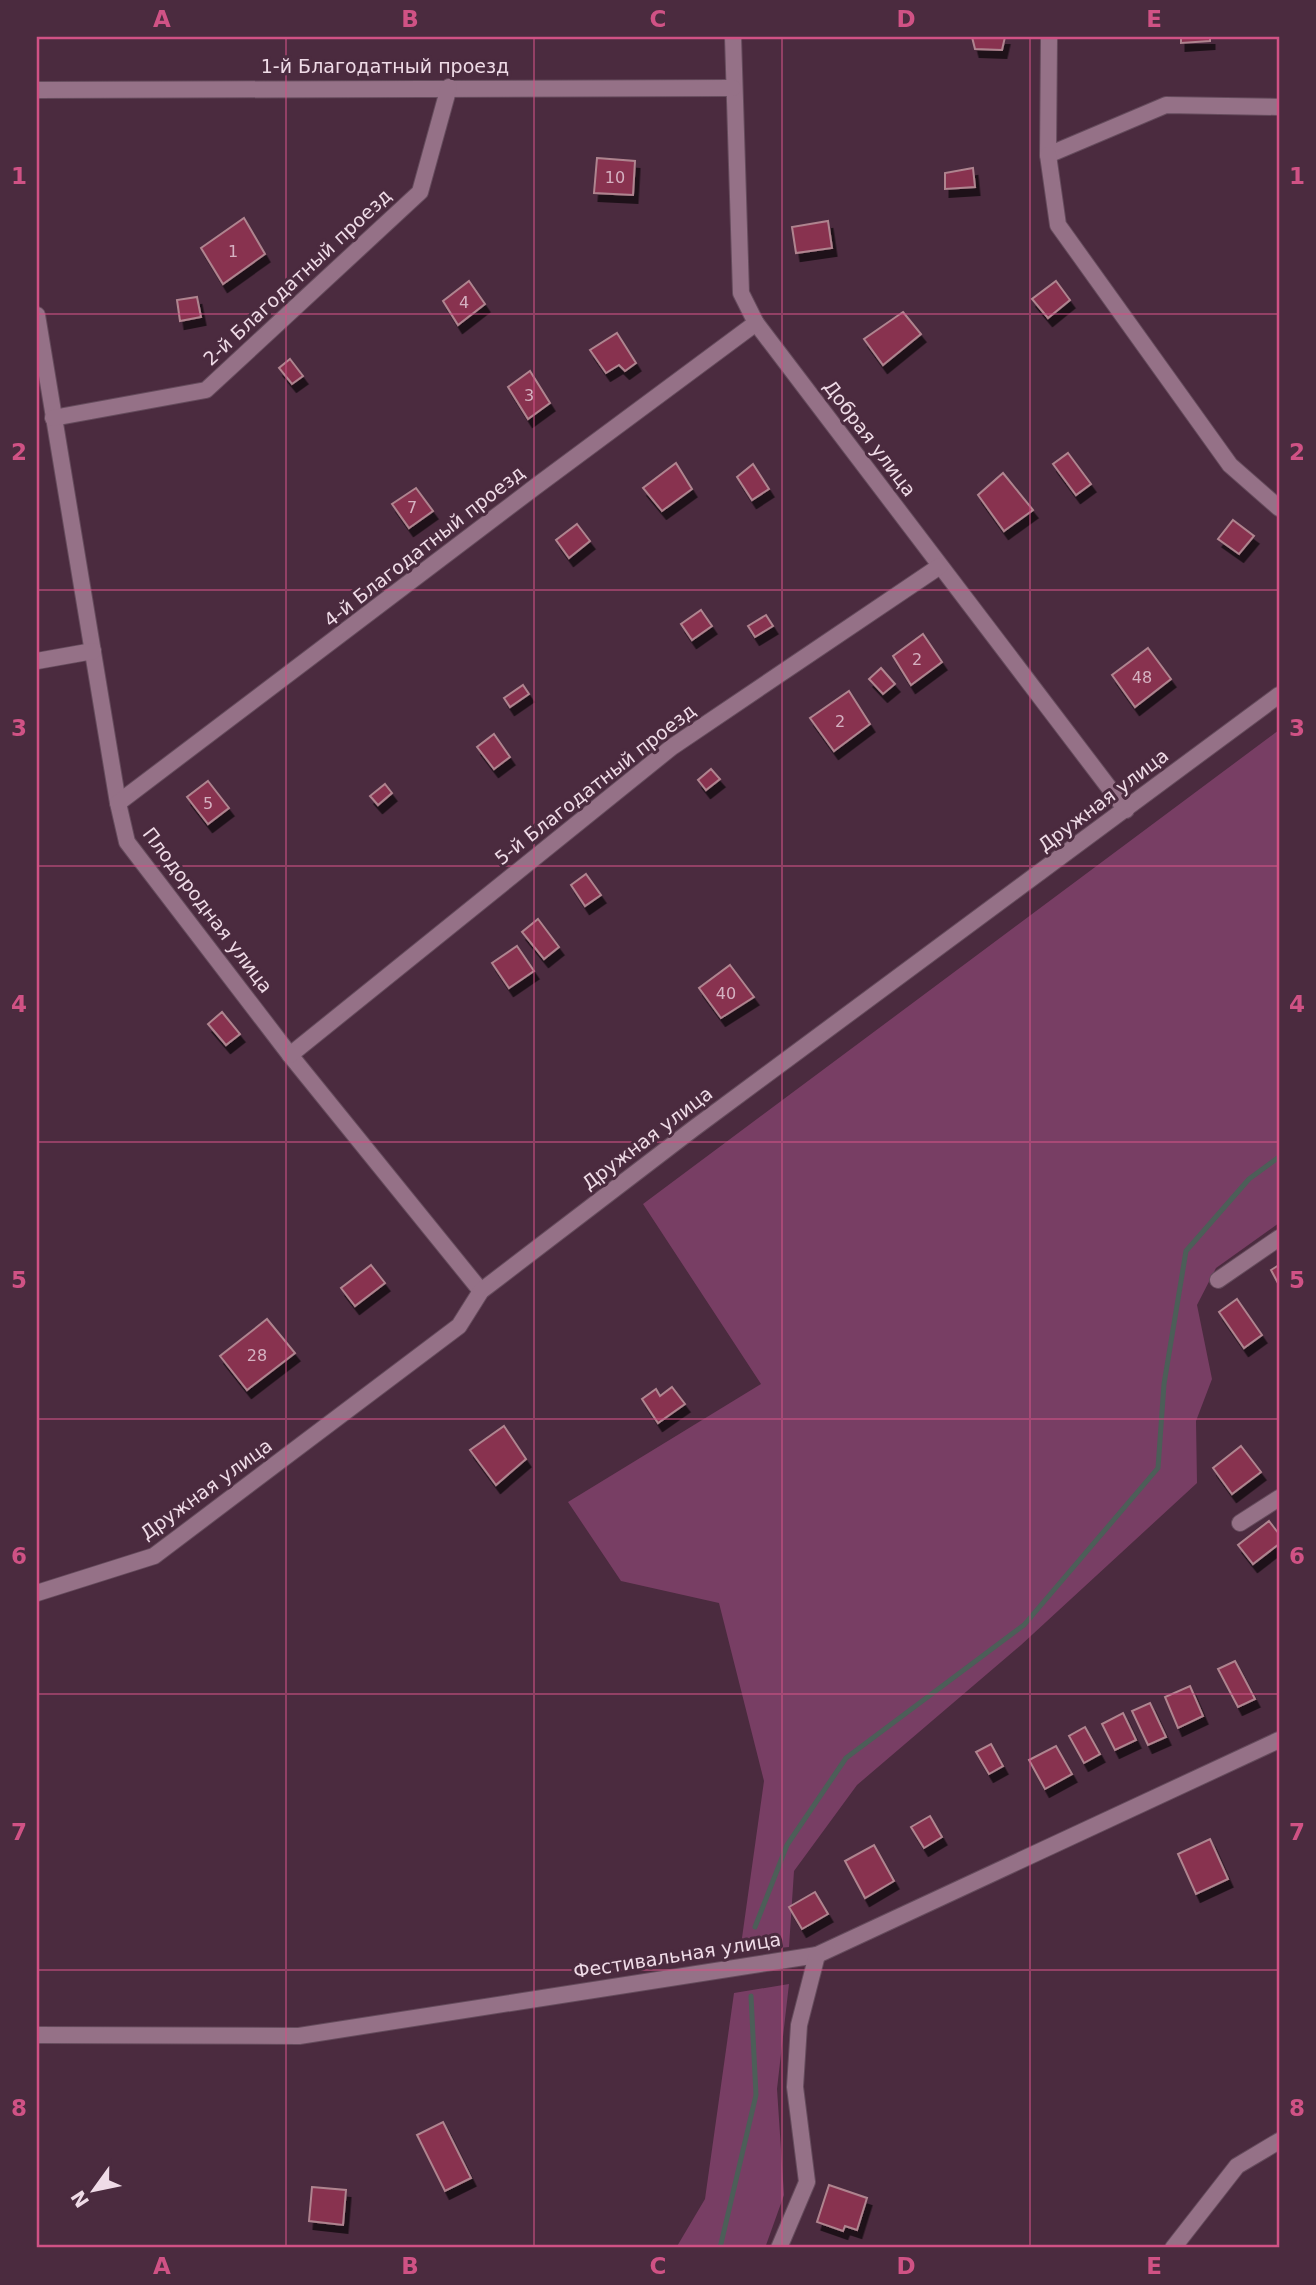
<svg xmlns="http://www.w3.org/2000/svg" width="1316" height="2285" font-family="'DejaVu Sans',sans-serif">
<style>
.green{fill:#783e64}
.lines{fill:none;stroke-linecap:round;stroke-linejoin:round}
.stream{stroke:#4c5e58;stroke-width:5}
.building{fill:#883250;stroke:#af848f;stroke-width:2;filter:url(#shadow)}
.street-casing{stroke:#654b5c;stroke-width:18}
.street{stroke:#957187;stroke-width:16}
.grid{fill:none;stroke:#d05285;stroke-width:2;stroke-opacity:0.55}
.labels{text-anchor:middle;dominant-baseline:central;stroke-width:6;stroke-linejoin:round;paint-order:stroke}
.number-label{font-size:16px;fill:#d5b1c1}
.street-label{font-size:19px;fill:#efdbe7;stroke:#4b2b3f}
.neatline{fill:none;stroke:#d05285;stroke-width:2.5}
.grid-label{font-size:23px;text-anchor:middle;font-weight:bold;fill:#d05285}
</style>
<defs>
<filter id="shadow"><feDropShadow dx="4.5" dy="8" stdDeviation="0" flood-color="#0009"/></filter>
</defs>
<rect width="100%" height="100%" fill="#4b2b3f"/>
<g class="green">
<polygon points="1279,730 1279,1223 1216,1268 1197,1305 1212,1379 1196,1421 1197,1483 1021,1645 857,1785 794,1871 789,1947 740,1952 764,1781 719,1603 621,1581 568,1502 761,1384 643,1204"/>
<polygon points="789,1984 777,2089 784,2195 765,2248 676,2248 705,2199 734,1993"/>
</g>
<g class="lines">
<g class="stream">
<polyline points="755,1927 787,1845 846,1758 1024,1625 1158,1468 1164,1384 1186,1251 1249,1179 1279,1157"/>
<polyline points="720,2248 756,2095 751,1996"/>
</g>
</g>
<g class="building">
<polygon points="972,37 1005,37 1002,50 975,49"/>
<polygon points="1181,37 1210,37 1210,41 1181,43"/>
<polygon points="597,158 635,161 633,195 594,193"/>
<polygon points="973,168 975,187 945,189 945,173"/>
<polygon points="244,218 265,254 223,284 201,248"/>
<polygon points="828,221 832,248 796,253 792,227"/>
<polygon points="469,281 485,304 458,325 443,301"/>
<polygon points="1056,281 1070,300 1048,318 1032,299"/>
<polygon points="197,297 201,317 180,321 177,300"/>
<polygon points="903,312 921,334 883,365 864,339"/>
<polygon points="617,333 636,363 625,371 619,365 606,373 590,350"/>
<polygon points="290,359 303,376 292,384 279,368"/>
<polygon points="530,371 550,403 528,419 508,387"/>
<polygon points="1068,453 1091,484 1076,495 1053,464"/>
<polygon points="676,463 692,489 662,511 643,488"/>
<polygon points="753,464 769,489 752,500 737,477"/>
<polygon points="1003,473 1033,510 1004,531 978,495"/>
<polygon points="416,488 433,511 409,528 392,504"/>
<polygon points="1233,520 1254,536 1239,554 1218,539"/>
<polygon points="577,524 590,541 569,558 556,540"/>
<polygon points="701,610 712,626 692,640 681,624"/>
<polygon points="766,615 773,626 755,637 748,626"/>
<polygon points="923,634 942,662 911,685 893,656"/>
<polygon points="1148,648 1171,679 1135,707 1112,675"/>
<polygon points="881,668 895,684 883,694 869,679"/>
<polygon points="523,685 529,694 510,707 504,698"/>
<polygon points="849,691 870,724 834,751 810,718"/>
<polygon points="494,734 510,757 494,769 477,747"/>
<polygon points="711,769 720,779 706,790 698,780"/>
<polygon points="208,781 229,808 208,824 187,797"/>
<polygon points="385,784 392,793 378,805 370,796"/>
<polygon points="586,874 601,895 585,906 571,885"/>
<polygon points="538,919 559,947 544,959 522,932"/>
<polygon points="517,946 534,971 509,988 492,963"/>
<polygon points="730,965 754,997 721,1018 699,988"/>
<polygon points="222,1012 240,1034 226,1045 208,1024"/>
<polygon points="371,1265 385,1283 355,1306 341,1288"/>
<polygon points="1279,1265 1279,1285 1271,1270"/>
<polygon points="1237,1299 1262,1335 1244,1348 1219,1312"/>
<polygon points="267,1319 295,1353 247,1390 220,1356"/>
<polygon points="672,1387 685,1404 658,1423 642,1399 656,1389 660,1396"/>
<polygon points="504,1426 526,1459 496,1485 470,1450"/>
<polygon points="1241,1446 1261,1472 1232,1494 1213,1468"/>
<polygon points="1269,1521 1279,1534 1279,1544 1253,1564 1238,1545"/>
<polygon points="1235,1661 1255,1699 1238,1707 1218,1669"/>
<polygon points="1190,1686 1203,1716 1178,1728 1165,1697"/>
<polygon points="1150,1703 1166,1737 1148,1745 1132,1711"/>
<polygon points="1123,1713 1136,1740 1115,1750 1102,1724"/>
<polygon points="1085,1727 1100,1754 1084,1763 1069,1736"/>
<polygon points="991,1744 1003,1766 989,1774 976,1752"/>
<polygon points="1056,1746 1072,1774 1045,1789 1029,1760"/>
<polygon points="930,1816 942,1837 924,1848 911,1827"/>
<polygon points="1210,1839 1228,1879 1196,1894 1178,1854"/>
<polygon points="874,1845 894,1881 865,1898 845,1861"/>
<polygon points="815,1892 828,1914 802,1929 789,1907"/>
<polygon points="443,2122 471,2178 445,2191 417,2135"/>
<polygon points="829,2185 867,2198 857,2230 845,2226 843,2231 817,2222"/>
<polygon points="312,2187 346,2190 343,2225 309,2221"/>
</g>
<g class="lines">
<g class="street-casing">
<g id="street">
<polyline points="733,37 741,293 756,323 1126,810"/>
<polyline points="1049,37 1048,155 1166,105 1279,107"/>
<polyline points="37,90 733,88"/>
<polyline points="1048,155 1058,225 1230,465 1279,508"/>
<polyline points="37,315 118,803 127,842 290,1055 481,1291"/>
<polyline points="53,418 206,390 420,192 449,87"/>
<polyline points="37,661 93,651"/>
<polyline points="118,803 535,487 756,323"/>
<polyline points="290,1055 672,747 940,566"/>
<polyline points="1218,1280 1279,1238"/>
<polyline points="1240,1523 1279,1498"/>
<polyline points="37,1593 154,1556 459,1326 481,1291 693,1129 1279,695"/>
<polyline points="37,2035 299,2036 817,1955 1279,1740"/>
<polyline points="779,2248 807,2182 795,2087 799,2025 817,1955"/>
<polyline points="1173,2248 1237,2166 1279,2141"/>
</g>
</g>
<use href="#street" class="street"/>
</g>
<path class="grid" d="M286,37V2248M534,37V2248M782,37V2248M1030,37V2248M37,314H1279M37,590H1279M37,866H1279M37,1142H1279M37,1419H1279M37,1694H1279M37,1970H1279"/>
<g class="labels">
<g class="number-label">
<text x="615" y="177">10</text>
<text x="233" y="251">1</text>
<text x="464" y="302">4</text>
<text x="529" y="395">3</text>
<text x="412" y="507">7</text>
<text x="917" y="659">2</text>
<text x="1142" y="677">48</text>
<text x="840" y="721">2</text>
<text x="208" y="803">5</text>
<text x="726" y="993">40</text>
<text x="257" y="1355">28</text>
</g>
<g class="street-label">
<text x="385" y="66">1-й Благодатный проезд</text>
<text transform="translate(297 277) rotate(-43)">2-й Благодатный проезд</text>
<text transform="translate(870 438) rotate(53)">Добрая улица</text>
<text transform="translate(424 546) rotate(-38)">4-й Благодатный проезд</text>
<text transform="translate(595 784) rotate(-38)">5-й Благодатный проезд</text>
<text transform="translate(1103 800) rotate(-37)">Дружная улица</text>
<text transform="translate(208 910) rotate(53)">Плодородная улица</text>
<text transform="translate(647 1138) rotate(-37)">Дружная улица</text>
<text transform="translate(206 1489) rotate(-36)">Дружная улица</text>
<text transform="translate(677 1955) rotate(-9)">Фестивальная улица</text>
</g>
</g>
<rect width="1316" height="2285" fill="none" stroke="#4b2b3f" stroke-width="77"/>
<g transform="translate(94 2190) rotate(237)" stroke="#4b2b3f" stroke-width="5" paint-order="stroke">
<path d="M0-5L12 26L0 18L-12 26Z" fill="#efdbe7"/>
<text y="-10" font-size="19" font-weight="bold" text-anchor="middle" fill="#efdbe7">N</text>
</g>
<rect x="38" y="38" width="1240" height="2208" class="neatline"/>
<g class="grid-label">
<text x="162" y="27">A</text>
<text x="410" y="27">B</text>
<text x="658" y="27">C</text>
<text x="906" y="27">D</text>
<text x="1154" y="27">E</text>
<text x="19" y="184">1</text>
<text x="1297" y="184">1</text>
<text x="19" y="460">2</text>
<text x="1297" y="460">2</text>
<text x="19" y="736">3</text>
<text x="1297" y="736">3</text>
<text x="19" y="1012">4</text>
<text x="1297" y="1012">4</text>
<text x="19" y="1288">5</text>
<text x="1297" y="1288">5</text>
<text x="19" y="1564">6</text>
<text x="1297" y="1564">6</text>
<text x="19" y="1840">7</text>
<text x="1297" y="1840">7</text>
<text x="19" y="2116">8</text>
<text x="1297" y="2116">8</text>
<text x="162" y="2274">A</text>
<text x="410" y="2274">B</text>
<text x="658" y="2274">C</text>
<text x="906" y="2274">D</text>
<text x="1154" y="2274">E</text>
</g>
</svg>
